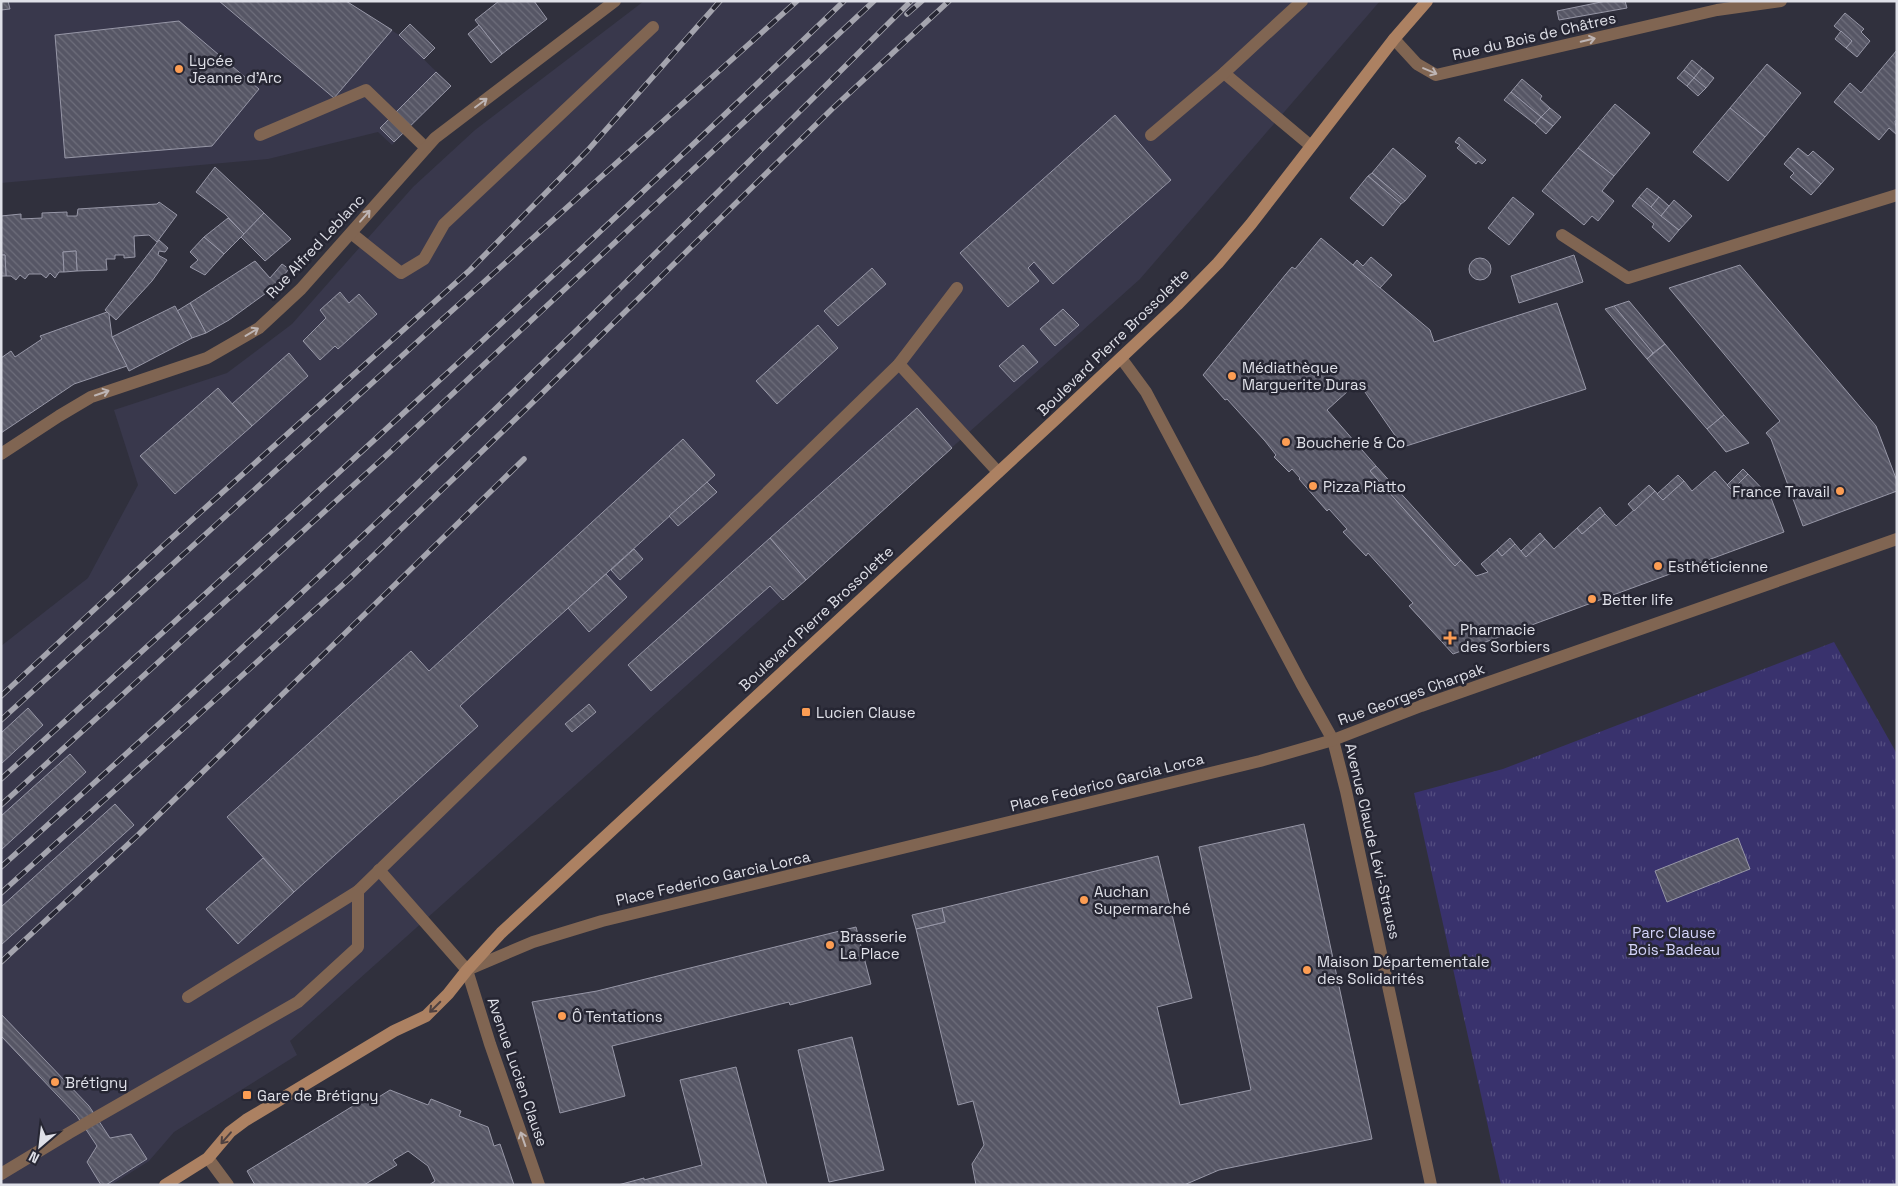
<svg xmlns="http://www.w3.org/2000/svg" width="1898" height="1186" font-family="'Space Grotesk',sans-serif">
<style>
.built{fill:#39384c}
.park{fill:url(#park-tufts)}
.building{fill:url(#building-back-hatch);stroke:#9797a7}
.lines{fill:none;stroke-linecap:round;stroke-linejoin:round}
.service{stroke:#806552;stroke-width:12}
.minor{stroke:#806552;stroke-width:12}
.secondary{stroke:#ac8162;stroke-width:12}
.rail-casing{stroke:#a4a4ae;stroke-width:5.5}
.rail{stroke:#262633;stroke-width:4;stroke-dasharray:11;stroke-linecap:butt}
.oneway{stroke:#beb5b4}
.oneway2{stroke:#4e4141}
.poi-dot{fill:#fc9d53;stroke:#262633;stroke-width:2}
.labels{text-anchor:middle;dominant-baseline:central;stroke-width:5;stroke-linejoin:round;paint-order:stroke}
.street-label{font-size:15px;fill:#dfe0e8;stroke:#262633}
.poi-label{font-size:15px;fill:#dfe0e8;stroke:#262633;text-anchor:start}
.park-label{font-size:15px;fill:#d4d4fb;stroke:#262633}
</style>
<defs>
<pattern id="park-tufts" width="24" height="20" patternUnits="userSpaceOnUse" patternTransform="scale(1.25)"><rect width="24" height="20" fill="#39326d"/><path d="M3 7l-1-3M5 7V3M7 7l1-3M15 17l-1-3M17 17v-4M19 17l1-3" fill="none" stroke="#554f82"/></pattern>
<pattern id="building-back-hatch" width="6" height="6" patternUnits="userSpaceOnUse" patternTransform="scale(1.25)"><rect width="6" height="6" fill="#565665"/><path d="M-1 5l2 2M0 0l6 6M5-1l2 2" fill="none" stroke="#6e6e7b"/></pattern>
</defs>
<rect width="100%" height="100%" fill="#30303d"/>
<g class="built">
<polygon points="1,1 346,1 399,35 451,86 392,145 378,132 268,159 1,183"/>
<polygon points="644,1 1380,1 1140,279 290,1041 297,1055 174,1132 149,1161 111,1185 1,1185 1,646 88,578 138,485 114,410 227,373 292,324 413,187 475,130"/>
</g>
<polygon class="park" points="1834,642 1897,754 1897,1185 1501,1185 1414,793 1503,769"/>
<g class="building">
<polygon points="1,1 8,1 10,9 1,10"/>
<polygon points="219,1 346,1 392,30 334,98"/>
<polygon points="499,1 534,1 547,19 502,54 475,20"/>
<polygon points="1606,1 1625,1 1627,8 1559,20 1557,11"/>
<polygon points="1845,13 1864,29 1861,32 1870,41 1857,57 1846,48 1852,41 1834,26"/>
<polygon points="179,21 259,89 212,146 65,158 55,35"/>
<polygon points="410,24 435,48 424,59 399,35"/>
<polygon points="479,25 502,54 491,63 468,34"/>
<polygon points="1841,31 1852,41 1846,48 1835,39"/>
<polygon points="1897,50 1897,120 1895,121 1897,135 1889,128 1879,140 1834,102 1850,83 1861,93"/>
<polygon points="1692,60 1702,68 1694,78 1684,70"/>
<polygon points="1767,64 1801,93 1765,137 1730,108"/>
<polygon points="1702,68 1714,78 1706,88 1694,78"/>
<polygon points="1684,70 1694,78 1687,86 1677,78"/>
<polygon points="436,72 451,86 394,142 380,128"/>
<polygon points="1694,78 1706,88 1698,96 1687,86"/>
<polygon points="1522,79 1542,96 1540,99 1550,108 1541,117 1511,92"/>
<polygon points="1511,92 1541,117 1535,124 1504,100"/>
<polygon points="1615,104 1650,133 1614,176 1578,148"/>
<polygon points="1550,108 1561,117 1553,126 1541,117"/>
<polygon points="1730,108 1765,137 1728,181 1693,152"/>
<polygon points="1115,115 1171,180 1053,284 1034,262 1028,268 1039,281 1008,307 960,253"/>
<polygon points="1541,117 1553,126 1546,134 1535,124"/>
<polygon points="1459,137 1486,160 1482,164 1478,161 1476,164 1457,148 1460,145 1455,142"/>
<polygon points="1393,148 1426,176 1405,201 1372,173"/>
<polygon points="1578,148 1614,176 1602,191 1614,201 1598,221 1592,216 1584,225 1542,191"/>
<polygon points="1798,148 1808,156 1813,151 1834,169 1821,184 1790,157"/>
<polygon points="1790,157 1821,184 1811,195 1790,177 1794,173 1784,164"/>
<polygon points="215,167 264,213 244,234 225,214 196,192"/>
<polygon points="1372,173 1405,201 1401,204 1368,176"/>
<polygon points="1368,176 1401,204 1383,226 1350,198"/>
<polygon points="1647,188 1659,197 1651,207 1639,197"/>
<polygon points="1513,197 1534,214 1509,245 1488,228"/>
<polygon points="1639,197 1679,230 1669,242 1652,227 1654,224 1632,206"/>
<polygon points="1659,197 1669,206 1661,216 1651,207"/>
<polygon points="1674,200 1692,216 1679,230 1661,216"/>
<polygon points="159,202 177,215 157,242 149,235 134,236 135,257 124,258 124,255 115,255 115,259 106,259 107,270 77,271 76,251 63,252 64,272 59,272 55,278 50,273 46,278 41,274 29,274 25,279 20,275 16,280 11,276 6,276 5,255 1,255 1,216 21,214 21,219 42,218 42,213 67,212 67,216 77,216 78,209 157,204"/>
<polygon points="264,213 291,239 265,261 241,237"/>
<polygon points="228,218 244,234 224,254 204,237"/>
<polygon points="204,237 224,254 205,275 190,267 198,260 190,252"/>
<polygon points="1321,238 1430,330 1434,342 1557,303 1586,389 1403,447 1358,382 1327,410 1376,466 1370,471 1455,566 1461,560 1476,576 1488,572 1481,564 1497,550 1502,556 1515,544 1526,557 1545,539 1554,549 1577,528 1582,534 1605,514 1616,526 1655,491 1663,500 1684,481 1692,491 1715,471 1732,490 1748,474 1771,498 1784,532 1453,654 1409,606 1413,603 1368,553 1366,556 1343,532 1347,529 1329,509 1327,511 1299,479 1300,478 1292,469 1289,472 1274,457 1276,455 1265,441 1227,399 1225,400 1203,375 1286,274 1292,267 1295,269"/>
<polygon points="159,240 168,248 165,252 159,251 158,255 167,260 152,281 116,320 105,310"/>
<polygon points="76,251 77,271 64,272 63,252"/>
<polygon points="1,255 5,255 6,276 1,276"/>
<polygon points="1574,255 1583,282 1519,303 1511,276"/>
<polygon points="1371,257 1392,275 1380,288 1353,265 1357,260 1363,266"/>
<circle cx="1480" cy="269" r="11"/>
<polygon points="255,261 270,278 282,264 289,269 273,288 229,320 206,333 190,303"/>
<polygon points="1740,265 1876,426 1897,481 1897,491 1803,526 1771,439 1766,433 1780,421 1669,288"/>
<polygon points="872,268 886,284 838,326 824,311"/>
<polygon points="340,292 349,303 359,294 377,314 338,349 335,346 320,360 303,341 326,318 320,310"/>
<polygon points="1629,301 1665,344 1653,353 1614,306"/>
<polygon points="190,303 206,333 192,338 177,311"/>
<polygon points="175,306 192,338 129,371 112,337"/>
<polygon points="1614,306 1653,353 1647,359 1605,309"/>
<polygon points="1063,309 1079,325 1055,346 1040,329"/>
<polygon points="107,312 109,314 112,337 127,366 74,384 1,433 1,358 11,351 15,357 42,339 40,336"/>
<polygon points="818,325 838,348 777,404 756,381"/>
<polygon points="1665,344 1724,415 1707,429 1647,359"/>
<polygon points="1023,345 1038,362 1014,382 999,366"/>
<polygon points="289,353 308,376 252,426 232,404"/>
<polygon points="218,388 252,426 175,494 140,456"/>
<polygon points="917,408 952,448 806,580 770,538"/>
<polygon points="1724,415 1749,443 1726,452 1707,429"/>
<polygon points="683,439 715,475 460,706 478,726 294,892 227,817 411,651 429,671"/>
<polygon points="1376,466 1461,560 1455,566 1370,471"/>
<polygon points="1743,469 1748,474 1732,490 1727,485"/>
<polygon points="1678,475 1684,481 1663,500 1657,494"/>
<polygon points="707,482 717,492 678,526 669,516"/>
<polygon points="1649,485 1655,491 1634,511 1628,504"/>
<polygon points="1600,507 1605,514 1582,534 1577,528"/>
<polygon points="1540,533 1545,539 1526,557 1521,551"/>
<polygon points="770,538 806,580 783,600 770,586 651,691 628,665"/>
<polygon points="1510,538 1515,544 1502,556 1497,550"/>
<polygon points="634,549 643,559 620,580 611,570"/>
<polygon points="606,574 627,597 589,632 568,608"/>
<polygon points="589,704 596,712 572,732 565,724"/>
<polygon points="28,708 43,725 1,764 1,733"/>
<polygon points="70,754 86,772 1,850 1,816"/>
<polygon points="115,804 134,825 1,945 1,907"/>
<polygon points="1304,824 1372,1139 1219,1170 1184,1185 976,1185 972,1164 984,1145 973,1101 958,1105 916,929 945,922 942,908 1158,856 1192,998 1157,1007 1180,1105 1251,1090 1199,847"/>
<polygon points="1738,838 1750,869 1667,902 1655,871"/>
<polygon points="263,858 294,892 238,944 206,909"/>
<polygon points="942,908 945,922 916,929 912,915"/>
<polygon points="856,927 871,984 790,1005 789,1002 612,1046 625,1096 560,1113 532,1002 597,991"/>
<polygon points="1,1014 89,1106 110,1138 131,1134 147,1159 106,1185 101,1185 87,1162 97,1146 77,1116 1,1036"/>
<polygon points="852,1037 884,1170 829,1182 798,1050"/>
<polygon points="736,1067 767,1185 618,1185 644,1178 644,1180 702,1165 680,1080"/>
<polygon points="390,1090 428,1105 431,1099 461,1111 459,1116 488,1127 494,1146 500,1144 514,1185 429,1185 435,1181 428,1166 408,1151 393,1160 397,1165 364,1185 255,1185 247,1171 366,1098 369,1103"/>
</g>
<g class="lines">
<g class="service">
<polyline points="1224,73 1311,146"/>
<polyline points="260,135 366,90 426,148"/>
<polyline points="1151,135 1224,73 1302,1"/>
<polyline points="351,233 401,273 424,259 444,224 653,27"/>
<polyline points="1562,235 1628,278 1897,195"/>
<polyline points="899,364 998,472"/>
<polyline points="379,870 467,970"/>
<polyline points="188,997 358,891 899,364 957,288"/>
<polyline points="1,1174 69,1133 298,1002 358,947 358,891"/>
</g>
<g class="minor">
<polyline points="1394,39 1417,64 1436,75 1717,10 1781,1"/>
<polyline points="1121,358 1146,392 1301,683 1333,740 1346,791 1431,1185"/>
<polyline points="1,454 59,416 91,397 207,358 259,328 301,289 435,138 615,1"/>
<polyline points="208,1158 228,1185"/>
<polyline points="539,1185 490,1044 467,970 533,942 602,921 1260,761 1333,740 1421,706 1897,539"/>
</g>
<polyline class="secondary" points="165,1185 208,1158 230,1132 246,1120 394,1031 426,1016 448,994 467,970 501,933 1058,417 1177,305 1218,263 1251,224 1394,39 1427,1"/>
<g class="rail-casing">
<g id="rail">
<polyline points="907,14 922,1"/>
<polyline points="1,696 165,544 470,270 588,150 720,1"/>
<polyline points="1,720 436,325 797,1"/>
<path d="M1,779C285,522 568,266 844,1"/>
<polyline points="1,805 389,453 874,1"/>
<path d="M1,867C140,742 279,616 414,487C582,327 747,164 911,1"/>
<polyline points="1,893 349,579 527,408 832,109 949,1"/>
<polyline points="1,962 137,836 524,459"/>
</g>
</g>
<use href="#rail" class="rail"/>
</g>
<defs><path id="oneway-shaft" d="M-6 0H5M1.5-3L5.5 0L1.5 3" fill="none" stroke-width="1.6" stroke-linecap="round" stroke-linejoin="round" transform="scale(1.25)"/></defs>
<g class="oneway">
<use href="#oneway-shaft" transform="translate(1588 40) rotate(-13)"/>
<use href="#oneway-shaft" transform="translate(1430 71) rotate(23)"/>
<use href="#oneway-shaft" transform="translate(481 103) rotate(-37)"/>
<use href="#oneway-shaft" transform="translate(365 216) rotate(-49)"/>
<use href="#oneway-shaft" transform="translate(252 332) rotate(-31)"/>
<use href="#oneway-shaft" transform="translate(102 393) rotate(-19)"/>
<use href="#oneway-shaft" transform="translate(523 1139) rotate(-109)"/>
</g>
<g class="oneway2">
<use href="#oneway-shaft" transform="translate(435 1007) rotate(135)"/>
<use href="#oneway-shaft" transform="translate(226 1138) rotate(131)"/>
</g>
<g class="poi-dot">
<circle cx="179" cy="69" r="5"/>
<circle cx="1232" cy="376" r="5"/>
<circle cx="1286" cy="442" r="5"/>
<circle cx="1313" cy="486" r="5"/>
<circle cx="1840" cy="491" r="5"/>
<circle cx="1658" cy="566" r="5"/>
<circle cx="1592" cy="599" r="5"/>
<path d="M1447.5 630.5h5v5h5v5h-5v5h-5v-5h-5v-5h5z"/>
<rect x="801" y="707" width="10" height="10" rx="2.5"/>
<circle cx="1084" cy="900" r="5"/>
<circle cx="830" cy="945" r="5"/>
<circle cx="1307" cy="970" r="5"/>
<circle cx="562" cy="1016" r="5"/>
<circle cx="55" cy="1082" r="5"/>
<rect x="242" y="1090" width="10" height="10" rx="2.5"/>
</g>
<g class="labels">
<g class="street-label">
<text transform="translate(1534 36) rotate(-13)">Rue du Bois de Châtres</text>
<text transform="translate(315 246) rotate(-47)">Rue Alfred Leblanc</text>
<text transform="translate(1113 342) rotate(-44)">Boulevard Pierre Brossolette</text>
<text transform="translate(816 618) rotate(-43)">Boulevard Pierre Brossolette</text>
<text transform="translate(1411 694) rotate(-20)">Rue Georges Charpak</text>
<text transform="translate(1107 782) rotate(-14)">Place Federico Garcia Lorca</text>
<text transform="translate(1373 841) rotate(77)">Avenue Claude Lévi-Strauss</text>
<text transform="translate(713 878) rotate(-13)">Place Federico Garcia Lorca</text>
<text transform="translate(518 1072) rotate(71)">Avenue Lucien Clause</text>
</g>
<g class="poi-label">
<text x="189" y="60">Lycée<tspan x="189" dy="17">Jeanne d'Arc</tspan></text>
<text x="1242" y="367">Médiathèque<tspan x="1242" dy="17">Marguerite Duras</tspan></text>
<text x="1296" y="442">Boucherie &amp; Co</text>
<text x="1323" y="486">Pizza Piatto</text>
<text x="1830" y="491" text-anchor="end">France Travail</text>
<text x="1668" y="566">Esthéticienne</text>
<text x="1602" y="599">Better life</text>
<text x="1460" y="629">Pharmacie<tspan x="1460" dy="17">des Sorbiers</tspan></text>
<text x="816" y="712">Lucien Clause</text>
<text x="1094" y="891">Auchan<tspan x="1094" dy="17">Supermarché</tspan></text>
<text x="840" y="936">Brasserie<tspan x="840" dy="17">La Place</tspan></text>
<text x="1317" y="961">Maison Départementale<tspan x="1317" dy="17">des Solidarités</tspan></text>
<text x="572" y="1016">Ô Tentations</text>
<text x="65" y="1082">Brétigny</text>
<text x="257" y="1095">Gare de Brétigny</text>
</g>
<g class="park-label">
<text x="1674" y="932">Parc Clause<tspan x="1674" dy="17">Bois-Badeau</tspan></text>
</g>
</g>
<rect width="1898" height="1186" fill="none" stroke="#dfe0e8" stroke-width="5"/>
<g transform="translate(40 1146) rotate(208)" stroke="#262633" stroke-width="4" paint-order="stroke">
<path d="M0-4L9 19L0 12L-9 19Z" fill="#dfe0e8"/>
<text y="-8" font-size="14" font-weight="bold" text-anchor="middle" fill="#dfe0e8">N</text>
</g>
</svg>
